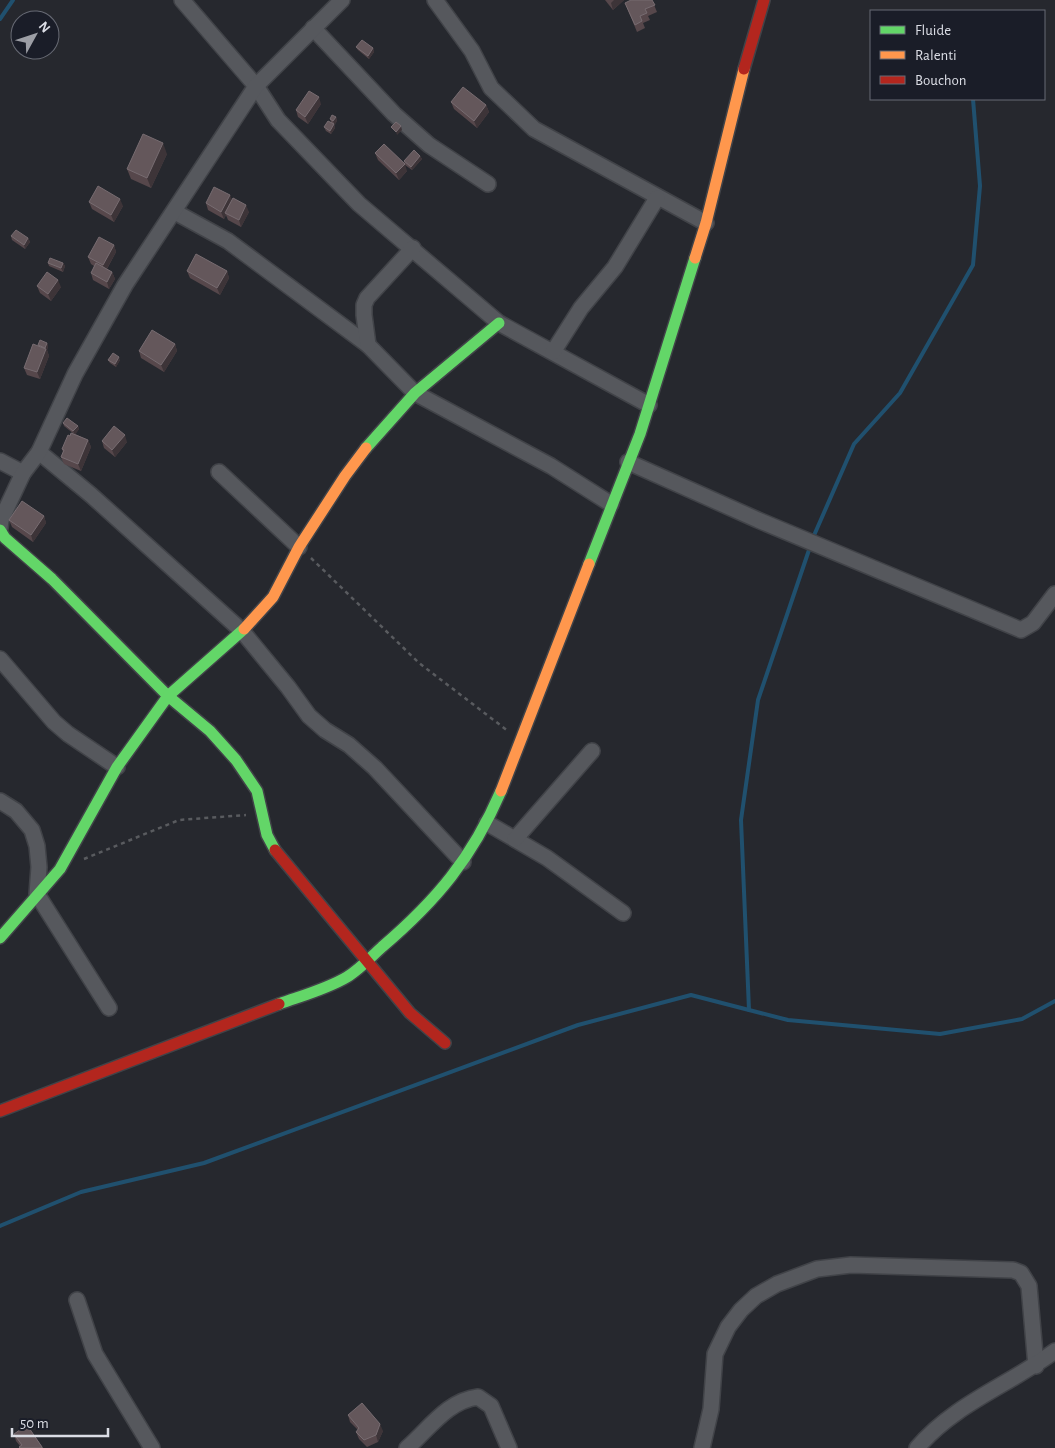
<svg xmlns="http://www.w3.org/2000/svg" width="1055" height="1448" font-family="'Alegreya Sans',sans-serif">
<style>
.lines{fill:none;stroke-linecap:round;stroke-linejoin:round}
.stream{stroke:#20506e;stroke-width:4}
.street-casing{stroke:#414348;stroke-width:18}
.fast-casing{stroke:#414348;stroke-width:14}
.slow-casing{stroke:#414348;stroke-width:14}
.jam-casing{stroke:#414348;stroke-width:14}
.path{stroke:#595b5f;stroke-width:2.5;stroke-dasharray:4 4;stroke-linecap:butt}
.street{stroke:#56585d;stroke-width:15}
.fast{stroke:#63d668;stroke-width:11}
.slow{stroke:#ff974d;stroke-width:11}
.jam{stroke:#b3261e;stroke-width:11}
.wall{fill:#56474b}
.shaded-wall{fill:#3d3438}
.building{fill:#64575b;stroke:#776c71}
</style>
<rect width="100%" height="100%" fill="#26282e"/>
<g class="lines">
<g class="stream">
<polyline points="0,19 13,0"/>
<polyline points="812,540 854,444 900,393 973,265 980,186 973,99"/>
<polyline points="749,1010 741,820 758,700 810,547"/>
<polyline points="0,1226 81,1192 204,1163 578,1025 691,995 788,1020 940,1034 1022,1019 1055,1001"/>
</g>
<g class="street-casing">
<g id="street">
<polyline points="182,0 256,86 278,120 359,204 499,323 649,405"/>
<polyline points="435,0 472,51 491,88 534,129 706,223"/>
<polyline points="313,28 394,114 429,145 488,184"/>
<polyline points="175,212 228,241 368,345 415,393 551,466 611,504"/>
<polyline points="368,345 364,315 364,305 367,298 413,248"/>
<polyline points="553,352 581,308 615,267 657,198"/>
<polyline points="39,452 91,495 242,631 288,687 309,716 325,730 349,745 375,768 463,862"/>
<polyline points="0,461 23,473"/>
<polyline points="628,462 758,520 1021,630 1033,623 1055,594"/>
<polyline points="219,472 299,547"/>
<polyline points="0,528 1,520 23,473 39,452 75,374 125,285 256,86 342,0"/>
<polyline points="0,659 54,722 68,734 117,767"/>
<polyline points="0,801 16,811 32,830 37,846 39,867 37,894 109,1008"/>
<polyline points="487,823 547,858 623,913"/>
<polyline points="515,839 592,751"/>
<polyline points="77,1300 95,1354 152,1448"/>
<path d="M407,1448C430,1428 447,1401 478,1397L491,1406L509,1448"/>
<polyline points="702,1448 711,1409 715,1354 728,1327 741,1310 756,1296 777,1284 817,1269 851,1265 1013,1270 1021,1273 1029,1286 1036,1366"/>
<path d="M917,1448C954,1404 1009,1385 1055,1351"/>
</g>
</g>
<g class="fast-casing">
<g id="fast">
<polyline points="366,448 415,393 499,323"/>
<polyline points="0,530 5,538 52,579 168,696 210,731 236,760 257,791 267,835 275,850"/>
<polyline points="589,564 640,434 695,258"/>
<polyline points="0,938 60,869 117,767 168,696 244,629"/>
<path d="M279,1004C301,996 327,989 347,977C359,970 371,957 382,947C437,900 472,858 501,791"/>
</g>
</g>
<g class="slow-casing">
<g id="slow">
<polyline points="695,258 706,223 744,69"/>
<polyline points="244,629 273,597 299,547 345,476 366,448"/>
<polyline points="501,791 589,564"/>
</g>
</g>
<g class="jam-casing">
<g id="jam">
<polyline points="744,69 764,0"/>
<polyline points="275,850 410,1013 445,1043"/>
<polyline points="0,1111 279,1004"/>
</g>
</g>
<g class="path">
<polyline points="311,558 419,663 508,731"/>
<polyline points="84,859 179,820 246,815"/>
</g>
<use href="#street" class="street"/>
<use href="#fast" class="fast"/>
<use href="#slow" class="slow"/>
<use href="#jam" class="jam"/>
</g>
<g class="wall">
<polygon points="605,0 624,0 613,10"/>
<polygon points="652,0 657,12 648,16 650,20 643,23 645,28 637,32 625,3"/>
<polygon points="356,47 373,48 374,52 369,59 358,50"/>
<polygon points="451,102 486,105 489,112 477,128 454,109"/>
<polygon points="321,104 308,124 298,117 296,110"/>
<polygon points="336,117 337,121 334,124 335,128 331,134 326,131 324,127 331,122 330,119"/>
<polygon points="375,153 407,171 399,180 378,160"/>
<polygon points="167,154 151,188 131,179 127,169"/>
<polygon points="420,156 422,159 412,170 405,165 404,161"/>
<polygon points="232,200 249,212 241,227 228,220 226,215 224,219 208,210 206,203"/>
<polygon points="89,202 123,206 114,222 92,209"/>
<polygon points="11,236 28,238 30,242 25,249 12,240"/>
<polygon points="114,245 116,252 107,269 112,272 115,279 109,289 93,280 91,273 94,266 91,264 88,257"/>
<polygon points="48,263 63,263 65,266 63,272 49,266"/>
<polygon points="187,271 227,271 229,278 220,295 190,278"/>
<polygon points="37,286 61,287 51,301 40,293"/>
<polygon points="47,343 48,346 47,350 49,356 40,379 27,375 24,368 38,345"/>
<polygon points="175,344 177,351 164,372 141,358 139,351"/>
<polygon points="108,360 120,360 116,367 110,363"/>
<polygon points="63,423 78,426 79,429 75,434 88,440 91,447 81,471 64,464 61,457 63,452 62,449 74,434 64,426"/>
<polygon points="102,441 127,442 115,457 104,448"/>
<polygon points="44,516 46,523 33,542 12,527 9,520"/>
<polygon points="348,1415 383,1431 378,1442 367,1447 359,1439 356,1432 358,1430 350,1422"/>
<polygon points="27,1425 43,1448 19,1448 20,1446 16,1441 14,1434"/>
</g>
<g class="shaded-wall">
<polygon points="614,0 624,0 613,10 611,3"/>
<polygon points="373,48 374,52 369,59 368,56"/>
<polygon points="319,97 321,104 308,124 305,117"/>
<polygon points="486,105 489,112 477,128 474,121"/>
<polygon points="336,117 337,121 335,125 333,121"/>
<polygon points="334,124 335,128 331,134 330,131"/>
<polygon points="401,126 402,130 397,135 396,132"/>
<polygon points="163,143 167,154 151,188 147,178"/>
<polygon points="420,156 422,159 412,170 411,167"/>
<polygon points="405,164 407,171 399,180 396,173"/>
<polygon points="230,195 233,202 225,213 226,215 224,219 221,212"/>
<polygon points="120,199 123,206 114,222 111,215"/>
<polygon points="246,205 249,212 241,227 239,220"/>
<polygon points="28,238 30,242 25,249 24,245"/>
<polygon points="114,245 116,252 105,272 103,265"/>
<polygon points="63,263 65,266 63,272 61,268"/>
<polygon points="227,271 229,278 220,295 217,288"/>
<polygon points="112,272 115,279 109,289 107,282"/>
<polygon points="58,280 61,287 51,301 48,294"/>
<polygon points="47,343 48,346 47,350 49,356 40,379 37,372"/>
<polygon points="175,344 177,351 164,372 161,365"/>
<polygon points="119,357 120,360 116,367 115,364"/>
<polygon points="78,426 79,429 75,435 73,431"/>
<polygon points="125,435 127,442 115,457 112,450"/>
<polygon points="88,440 91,447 81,471 78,464"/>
<polygon points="44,516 46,523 33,542 31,535"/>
<polygon points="380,1424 383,1431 378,1442 376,1435"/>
</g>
<g class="building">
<polygon points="631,0 652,0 655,5 645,9 647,13 640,16 642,21 635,25 625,3"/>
<polygon points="362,40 373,48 368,56 356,47"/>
<polygon points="463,87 486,105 474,121 451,102"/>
<polygon points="309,91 319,97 305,117 296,110"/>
<polygon points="332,115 336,117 333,121 330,119"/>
<polygon points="328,121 334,124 330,131 324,127"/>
<polygon points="396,122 401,126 396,132 391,127"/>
<polygon points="143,134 163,143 147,178 127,169"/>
<polygon points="384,144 405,164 396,173 375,153"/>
<polygon points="414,150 420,156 411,167 404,161"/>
<polygon points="98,186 120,199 111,215 89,202"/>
<polygon points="214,187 230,195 221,212 206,203"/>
<polygon points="233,198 246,205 239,220 225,213"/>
<polygon points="16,230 28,238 24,245 11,236"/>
<polygon points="99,237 114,245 103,265 88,257"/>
<polygon points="196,254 227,271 217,288 187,271"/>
<polygon points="50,258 63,263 61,268 48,263"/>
<polygon points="96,263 112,272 107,282 91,273"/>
<polygon points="47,272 58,280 48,294 37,286"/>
<polygon points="152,330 175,344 161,365 139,351"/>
<polygon points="40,340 47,343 45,348 38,345"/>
<polygon points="33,344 46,349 37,372 24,368"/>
<polygon points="113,353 119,357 115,364 108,360"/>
<polygon points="67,418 78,426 73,431 63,423"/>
<polygon points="114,426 125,435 112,450 102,441"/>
<polygon points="71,433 88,440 78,464 61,457 64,450 62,449 68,435 70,436"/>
<polygon points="22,501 44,516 31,535 9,520"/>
<polygon points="362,1403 380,1424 376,1435 364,1440 356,1432 359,1428 348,1415"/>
<polygon points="27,1425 42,1447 42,1448 20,1448 19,1447 22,1445 14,1434"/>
</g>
<rect x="870" y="10" width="175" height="90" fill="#1a1d28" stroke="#676a74"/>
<rect x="880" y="26" width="25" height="8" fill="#63d668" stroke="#676a74"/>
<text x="915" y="35" font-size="15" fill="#dbdde5">Fluide</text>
<rect x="880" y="51" width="25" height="8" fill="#ff974d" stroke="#676a74"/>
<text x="915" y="60" font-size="15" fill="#dbdde5">Ralenti</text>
<rect x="880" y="76" width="25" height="8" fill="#b3261e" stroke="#676a74"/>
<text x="915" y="85" font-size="15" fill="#dbdde5">Bouchon</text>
<g transform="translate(35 35) rotate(50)"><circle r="24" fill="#1a1d28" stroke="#676a74"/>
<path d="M0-4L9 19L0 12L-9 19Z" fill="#9c9ea5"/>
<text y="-8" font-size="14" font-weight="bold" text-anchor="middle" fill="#dbdde5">N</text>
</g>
<path d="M12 1428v8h96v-8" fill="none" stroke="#dbdde5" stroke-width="2.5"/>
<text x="20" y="1428" font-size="15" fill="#dbdde5" stroke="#1a1d28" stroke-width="4" paint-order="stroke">50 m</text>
</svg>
